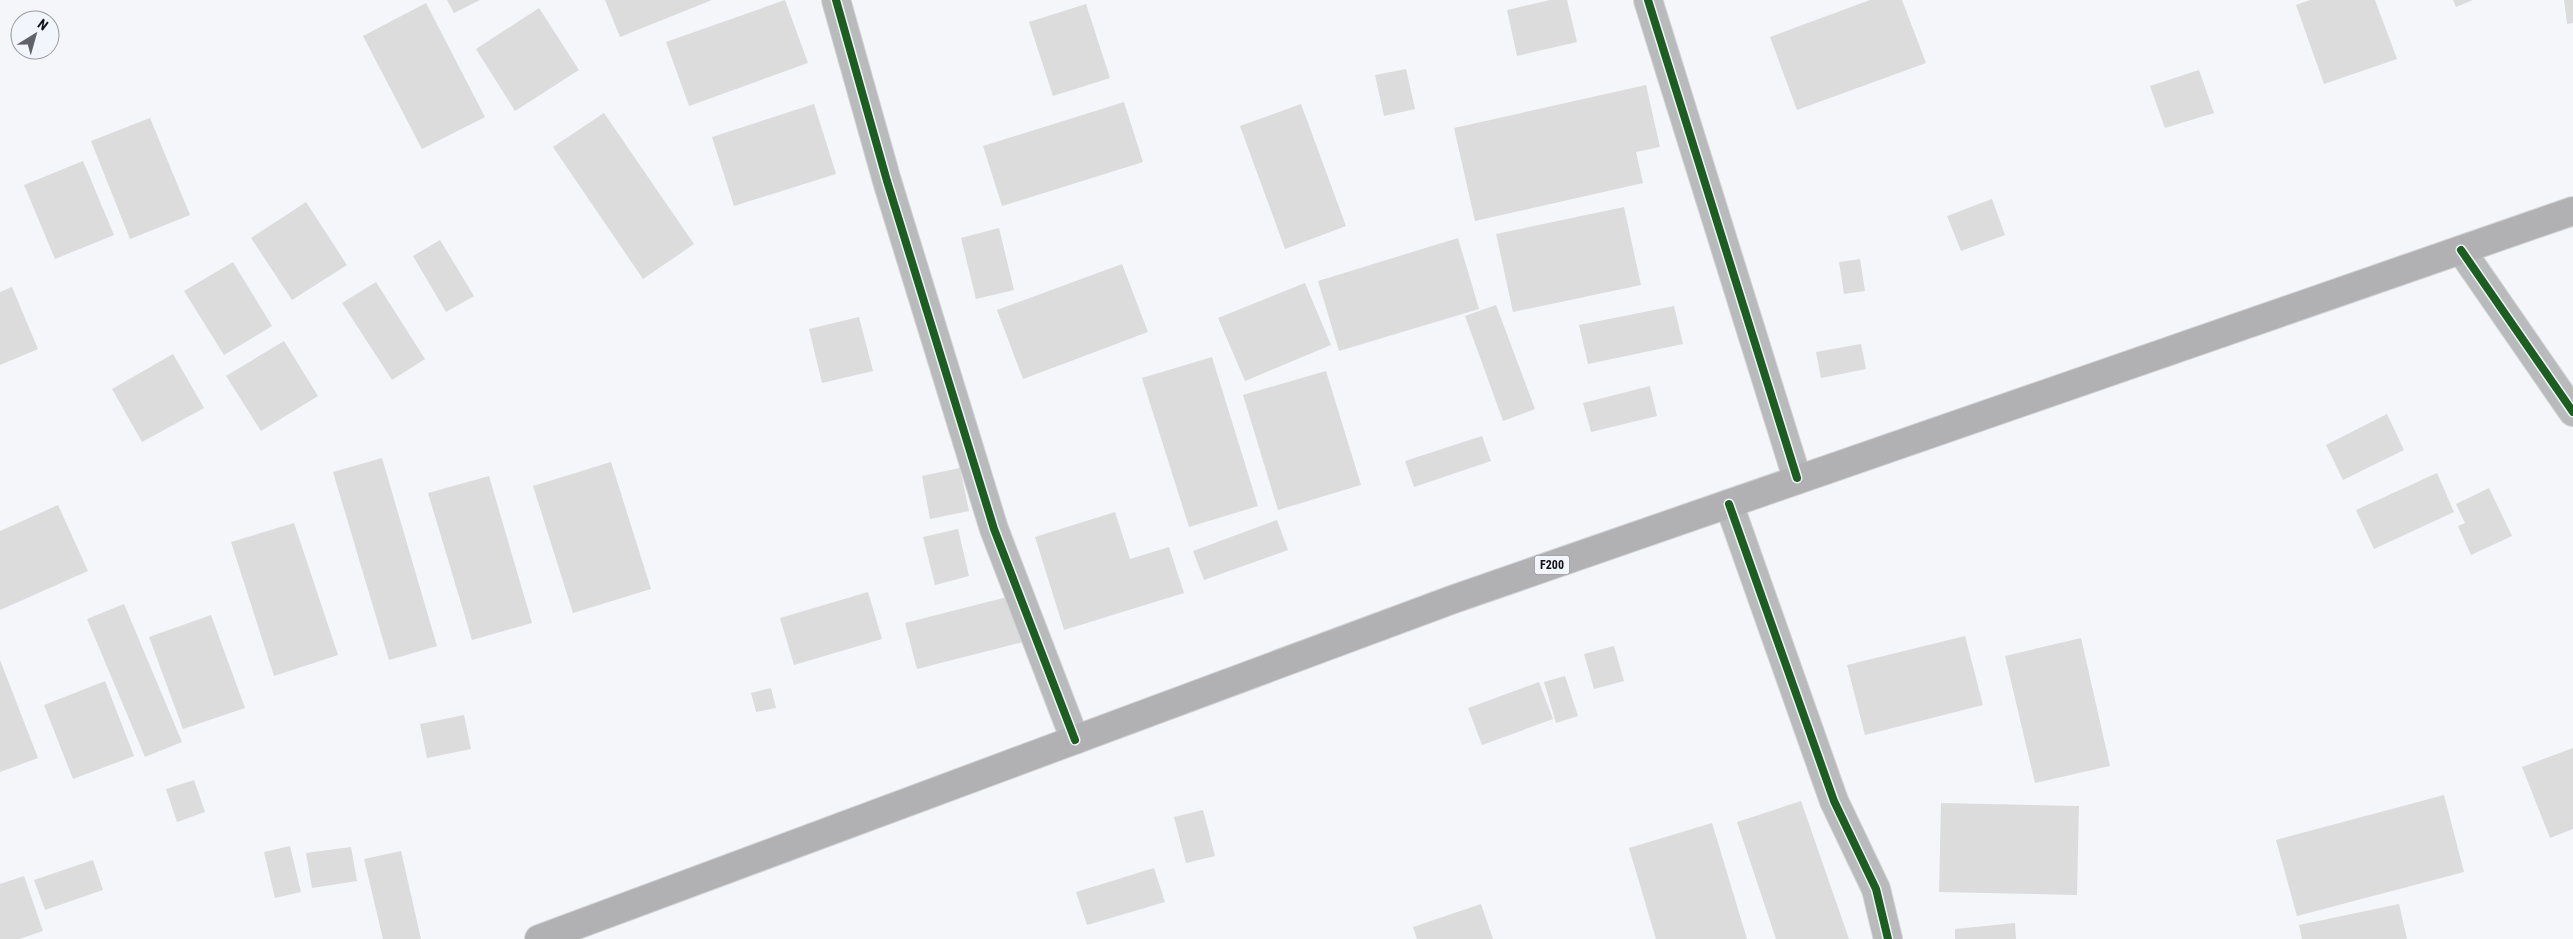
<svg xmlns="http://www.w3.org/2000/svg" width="2573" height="939" font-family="'Roboto Condensed',sans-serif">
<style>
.building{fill:#dbdcdb}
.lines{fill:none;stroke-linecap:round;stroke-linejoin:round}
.minor-casing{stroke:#d2d3d5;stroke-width:30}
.primary-casing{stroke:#d2d3d5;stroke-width:30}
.minor{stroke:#b9babc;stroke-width:28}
.primary{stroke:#b1b1b4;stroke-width:28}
.cycleway-casing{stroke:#f3f5fc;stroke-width:11}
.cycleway{stroke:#1b5e20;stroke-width:8}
.labels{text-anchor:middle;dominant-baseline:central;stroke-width:4;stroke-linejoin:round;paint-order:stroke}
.shield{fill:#f3f5fc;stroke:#56575d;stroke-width:1}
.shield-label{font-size:12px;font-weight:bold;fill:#121319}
</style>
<rect width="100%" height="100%" fill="#f5f6fa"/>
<g class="building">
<polygon points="447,0 480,0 454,13"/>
<polygon points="605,0 712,0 620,37"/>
<polygon points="785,0 808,63 689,106 666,42"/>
<polygon points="1550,0 1567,0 1577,42 1517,56 1507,10"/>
<polygon points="1870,0 1902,0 1926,63 1797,110 1770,37"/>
<polygon points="2310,0 2375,0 2397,59 2324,84 2296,5"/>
<polygon points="2453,0 2473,0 2456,7"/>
<polygon points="2564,0 2573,0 2573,23 2567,24"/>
<polygon points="426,3 485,117 422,149 363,36"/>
<polygon points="1086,4 1110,78 1053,96 1029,22"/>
<polygon points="539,8 579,70 515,111 476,49"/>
<polygon points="1406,69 1415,109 1384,116 1375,75"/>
<polygon points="2199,70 2214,113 2165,128 2150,86"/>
<polygon points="1646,85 1660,147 1636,152 1643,183 1475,221 1454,128"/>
<polygon points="1124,102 1143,162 1002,206 983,146"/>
<polygon points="814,104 836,174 734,206 712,137"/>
<polygon points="1301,104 1346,226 1285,249 1240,126"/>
<polygon points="604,113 694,244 643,279 553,147"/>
<polygon points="150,118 190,215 130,239 91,141"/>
<polygon points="83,161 114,235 55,259 24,185"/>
<polygon points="1992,199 2005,235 1961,251 1947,216"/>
<polygon points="306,202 347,265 292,300 251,238"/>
<polygon points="1624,207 1641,285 1513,312 1496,234"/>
<polygon points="999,228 1014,290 976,299 961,238"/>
<polygon points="1458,238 1479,309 1339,351 1318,281"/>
<polygon points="440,240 474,296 446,312 413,256"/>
<polygon points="1860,259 1865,291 1844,294 1839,262"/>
<polygon points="233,262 272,326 224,355 184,291"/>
<polygon points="1122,264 1148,332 1023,379 997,310"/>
<polygon points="376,282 425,359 392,380 342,303"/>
<polygon points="1305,283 1331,345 1245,381 1218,318"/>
<polygon points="12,287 38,349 0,365 0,292"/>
<polygon points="1496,305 1535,409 1503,421 1465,316"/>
<polygon points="1674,306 1683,344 1588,364 1579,325"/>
<polygon points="859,317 873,371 822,383 809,329"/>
<polygon points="284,341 318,396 261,431 226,376"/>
<polygon points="1861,344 1866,369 1821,378 1816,352"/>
<polygon points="173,354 204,408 142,442 112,389"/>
<polygon points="1212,357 1258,506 1189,527 1142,378"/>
<polygon points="1326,371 1361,485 1278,510 1243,395"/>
<polygon points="1650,386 1657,416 1591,432 1583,403"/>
<polygon points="2387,414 2404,450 2343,480 2326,445"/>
<polygon points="1482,436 1491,461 1414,487 1405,461"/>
<polygon points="382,458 437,646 389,660 333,472"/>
<polygon points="611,462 651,589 573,613 533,486"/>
<polygon points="960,468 969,511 930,519 922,476"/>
<polygon points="2437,473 2454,512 2374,549 2356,510"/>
<polygon points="489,476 532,623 472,640 428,493"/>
<polygon points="2489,488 2512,536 2471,555 2458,526 2465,523 2456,504"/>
<polygon points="58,505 88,571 0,610 0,531"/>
<polygon points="1115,512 1130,559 1169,547 1184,593 1064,630 1035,537"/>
<polygon points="1277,520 1288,550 1204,580 1193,551"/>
<polygon points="294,523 338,655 274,676 231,542"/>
<polygon points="958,529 969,576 935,585 923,537"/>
<polygon points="868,592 882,639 794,665 780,618"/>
<polygon points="1015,595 1027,641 917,669 905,623"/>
<polygon points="124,604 182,742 145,757 87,619"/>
<polygon points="211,615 245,708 183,729 149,637"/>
<polygon points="1965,636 1983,705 1865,735 1847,665"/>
<polygon points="2081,638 2110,766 2035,783 2005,656"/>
<polygon points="1614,646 1624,681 1594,689 1584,654"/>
<polygon points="0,660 38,758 0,772"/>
<polygon points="1565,676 1578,716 1556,723 1544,682"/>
<polygon points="105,681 134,756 73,779 44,705"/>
<polygon points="1539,682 1553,719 1482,745 1468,708"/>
<polygon points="771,688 776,708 756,712 751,693"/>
<polygon points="464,715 471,749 427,758 420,724"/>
<polygon points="2573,748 2573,829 2550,838 2522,767"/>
<polygon points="194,780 205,812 177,822 166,789"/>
<polygon points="2444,795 2464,872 2297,916 2276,840"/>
<polygon points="1801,801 1849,939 1776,939 1737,822"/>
<polygon points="1941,803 2079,806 2077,895 1939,892"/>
<polygon points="1203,810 1215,856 1186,863 1174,817"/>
<polygon points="1712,823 1747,939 1656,939 1629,848"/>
<polygon points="290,846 301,892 275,898 264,852"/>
<polygon points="351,847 357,881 312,888 306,853"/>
<polygon points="401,851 421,939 383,939 364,859"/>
<polygon points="93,860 103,890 45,910 34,880"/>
<polygon points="1154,868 1165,902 1087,925 1076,892"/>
<polygon points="24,876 43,931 19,939 0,939 0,884"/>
<polygon points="1481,904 1493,939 1417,939 1413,927"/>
<polygon points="2399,904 2407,939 2302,939 2299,925"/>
<polygon points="2015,923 2016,939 1955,939 1955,929"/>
</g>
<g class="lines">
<g class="minor-casing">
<g id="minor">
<polyline points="836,0 887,181 994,529 1075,740"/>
<polyline points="1648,0 1797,478"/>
<polyline points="2461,250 2573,412"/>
<polyline points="1729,504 1834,801 1876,889 1888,939"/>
</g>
</g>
<g class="primary-casing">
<polyline id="primary" points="539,939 1454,599 2573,211"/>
</g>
<use href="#minor" class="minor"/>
<use href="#primary" class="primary"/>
<g class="cycleway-casing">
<g id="cycleway">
<polyline points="836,0 887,181 994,529 1075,740"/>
<polyline points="1648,0 1797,478"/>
<polyline points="2461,250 2573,412"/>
<polyline points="1729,504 1834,801 1876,889 1888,939"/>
</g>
</g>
<use href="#cycleway" class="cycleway"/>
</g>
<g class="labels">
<rect class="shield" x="1534.5" y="555.5" width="35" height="19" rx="4"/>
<g class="shield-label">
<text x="1552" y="565">F200</text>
</g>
</g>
<g transform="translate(35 35) rotate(37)"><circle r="24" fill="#f3f5fc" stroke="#999ba1"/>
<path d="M0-4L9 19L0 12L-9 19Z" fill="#616268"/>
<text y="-8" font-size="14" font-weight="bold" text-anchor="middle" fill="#121319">N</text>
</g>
</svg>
